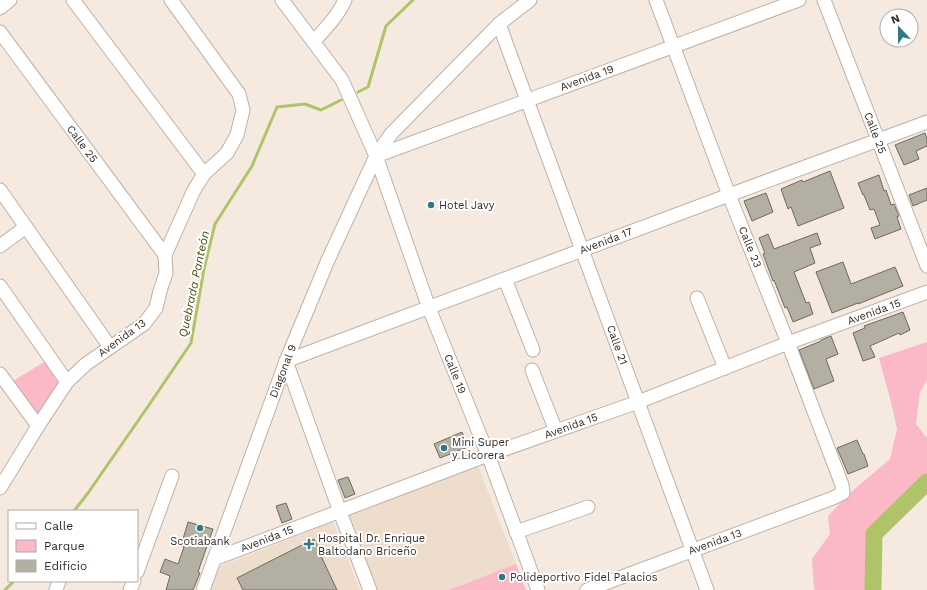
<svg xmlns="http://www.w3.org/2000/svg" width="927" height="590" font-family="'Work Sans',sans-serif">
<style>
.built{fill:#eedccd}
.green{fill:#fbb9c7}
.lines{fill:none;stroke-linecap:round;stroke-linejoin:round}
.stream{stroke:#afc468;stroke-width:3}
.river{stroke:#afc468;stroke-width:17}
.building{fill:#b4afa3;stroke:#6e6a5e}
.minor-casing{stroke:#bdb1a8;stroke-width:15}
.minor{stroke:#fff;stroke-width:13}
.poi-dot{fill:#317981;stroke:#fff;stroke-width:1.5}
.labels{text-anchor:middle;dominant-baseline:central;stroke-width:4;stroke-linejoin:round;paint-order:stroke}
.street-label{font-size:11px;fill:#312c29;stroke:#fff}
.poi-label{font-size:11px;fill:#312c29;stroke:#fff;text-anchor:start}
.water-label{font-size:12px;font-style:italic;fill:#44510b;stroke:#fff}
</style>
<rect width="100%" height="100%" fill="#f6eae0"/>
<g class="built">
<polygon points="478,466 516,564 449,590 376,590 348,514"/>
<polygon points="333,522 360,590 211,590 218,567"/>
</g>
<g class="green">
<polygon points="927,342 927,380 920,392 916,424 926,437 927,437 927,478 867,532 865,590 816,590 814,589 812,559 830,534 828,516 850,493 890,459 897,429 891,402 879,358"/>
<polygon points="44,362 60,383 39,415 13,381"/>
<polygon points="516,564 526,590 449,590"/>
</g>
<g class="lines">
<g class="stream">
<polyline points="358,92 368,87 386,26 413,0"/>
<polyline points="74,511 88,493 149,405 191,343 204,269 215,224 252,166 277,107 305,104 321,110 341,100"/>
<polyline points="5,590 14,581"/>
</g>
<polyline class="river" points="873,590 874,534 927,482"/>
</g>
<g class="building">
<polygon points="925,133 927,139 927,146 916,151 919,159 904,165 895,145"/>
<polygon points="830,171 844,208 798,226 791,207 788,209 781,189 802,180 803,182"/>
<polygon points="879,175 884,191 886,190 891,205 894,204 899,216 897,217 901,229 875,239 871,228 880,225 874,209 870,210 864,195 863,195 858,183"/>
<polygon points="927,188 927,200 913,206 909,195"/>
<polygon points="766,193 773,212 752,221 744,201"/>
<polygon points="817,233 821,244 810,248 815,263 794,272 806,303 809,302 813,314 793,322 787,307 785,308 774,280 773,281 763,254 765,253 759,238 768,234 774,249"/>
<polygon points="843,262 851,284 895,267 903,286 858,304 858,303 832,313 816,272"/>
<polygon points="903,312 910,330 900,335 899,333 870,346 875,357 863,361 853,333 865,328 864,326"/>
<polygon points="831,336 838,354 826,359 834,381 814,389 799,350 821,341 821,340"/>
<polygon points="462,432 468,447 440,458 434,444"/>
<polygon points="857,440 863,454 864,454 868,466 848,474 837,448"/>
<polygon points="348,477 355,494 345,498 338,480"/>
<polygon points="286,503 292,519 282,523 276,506"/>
<polygon points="188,522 213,529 198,572 200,573 193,590 166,590 170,576 160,572 165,559 178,564 184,547 177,544 179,538 183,539"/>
<polygon points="314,539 322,555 321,556 337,590 243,590 237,578"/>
</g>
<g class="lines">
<g class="minor-casing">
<g id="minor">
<polyline points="73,0 204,174"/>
<polyline points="282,0 342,80 376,156 429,308 488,455 538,590"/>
<polyline points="824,0 927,266"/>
<polyline points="0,8 10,0"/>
<polyline points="499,24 707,590"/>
<polyline points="0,32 165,255"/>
<path d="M314,41C325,29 338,16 345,0"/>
<path d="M376,156C517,104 658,53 799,0"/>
<polyline points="0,190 110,347"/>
<polyline points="0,246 26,227"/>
<polyline points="505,279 533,350"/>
<polyline points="0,286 67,382"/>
<polyline points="697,298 725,368"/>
<polyline points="286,361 729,195 927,122"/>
<polyline points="286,361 340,512 370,590"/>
<polyline points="532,370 556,431"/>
<polyline points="0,374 38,426"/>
<polyline points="0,488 38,426 67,382 86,364 144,324 156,308 160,291 166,273 165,255 194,190 204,174 227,153 237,135 243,110 239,94 171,0"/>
<polyline points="516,532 588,507"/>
<polyline points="214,559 488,455 638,402 788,343 927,292"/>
<polyline points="137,572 172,476"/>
<polyline points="56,590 59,581"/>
<polyline points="130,590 134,581"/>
<polyline points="203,590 286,361 328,260 376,156 391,134 499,24 530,0"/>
<polyline points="587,590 833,498 843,493 842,485 839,477 788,343 729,195 656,0"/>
</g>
</g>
<use href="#minor" class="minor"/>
</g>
<g class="poi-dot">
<circle cx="431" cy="205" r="4"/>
<circle cx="444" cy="448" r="4"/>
<circle cx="200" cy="528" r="4"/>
<path d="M307 538h4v4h4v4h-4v4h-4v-4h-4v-4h4z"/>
<circle cx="502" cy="577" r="4"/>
</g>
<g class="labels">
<g class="street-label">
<text transform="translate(587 78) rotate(-20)">Avenida 19</text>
<text transform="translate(875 133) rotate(69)">Calle 25</text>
<text transform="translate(82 144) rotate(53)">Calle 25</text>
<text transform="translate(606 241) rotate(-21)">Avenida 17</text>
<text transform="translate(750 247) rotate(68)">Calle 23</text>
<text transform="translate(874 312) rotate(-20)">Avenida 15</text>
<text transform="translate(122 338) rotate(-36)">Avenida 13</text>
<text transform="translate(617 345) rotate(70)">Calle 21</text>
<text transform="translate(283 371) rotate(-69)">Diagonal 9</text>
<text transform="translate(455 374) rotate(68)">Calle 19</text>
<text transform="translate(571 426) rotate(-20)">Avenida 15</text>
<text transform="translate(267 539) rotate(-21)">Avenida 15</text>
<text transform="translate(715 542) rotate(-20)">Avenida 13</text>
</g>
<g class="poi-label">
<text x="439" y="205">Hotel Javy</text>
<text x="452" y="442">Mini Super<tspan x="452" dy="13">y Licorera</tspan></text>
<text x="318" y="538">Hospital Dr. Enrique<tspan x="318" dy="13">Baltodano Briceño</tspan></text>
<text x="200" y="541" text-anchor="middle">Scotiabank</text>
<text x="510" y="577">Polideportivo Fidel Palacios</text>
</g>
<g class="water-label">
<text transform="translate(194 284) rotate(-78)">Quebrada Panteón</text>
</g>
</g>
<rect x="8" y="510" width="130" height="72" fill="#ffffff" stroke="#adaba9"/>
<rect x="16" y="523" width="20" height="6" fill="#ffffff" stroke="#adaba9"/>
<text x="44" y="530" font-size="12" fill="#312c29">Calle</text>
<rect x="16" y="540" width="20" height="12" fill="#fbb9c7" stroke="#adaba9"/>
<text x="44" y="550" font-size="12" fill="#312c29">Parque</text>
<rect x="16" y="560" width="20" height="12" fill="#b4afa3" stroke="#adaba9"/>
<text x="44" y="570" font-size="12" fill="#312c29">Edificio</text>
<g transform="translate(899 28) rotate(338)"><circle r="19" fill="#ffffff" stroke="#adaba9"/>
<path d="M0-3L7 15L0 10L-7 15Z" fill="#317981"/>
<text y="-6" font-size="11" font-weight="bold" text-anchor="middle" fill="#312c29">N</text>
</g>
</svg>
